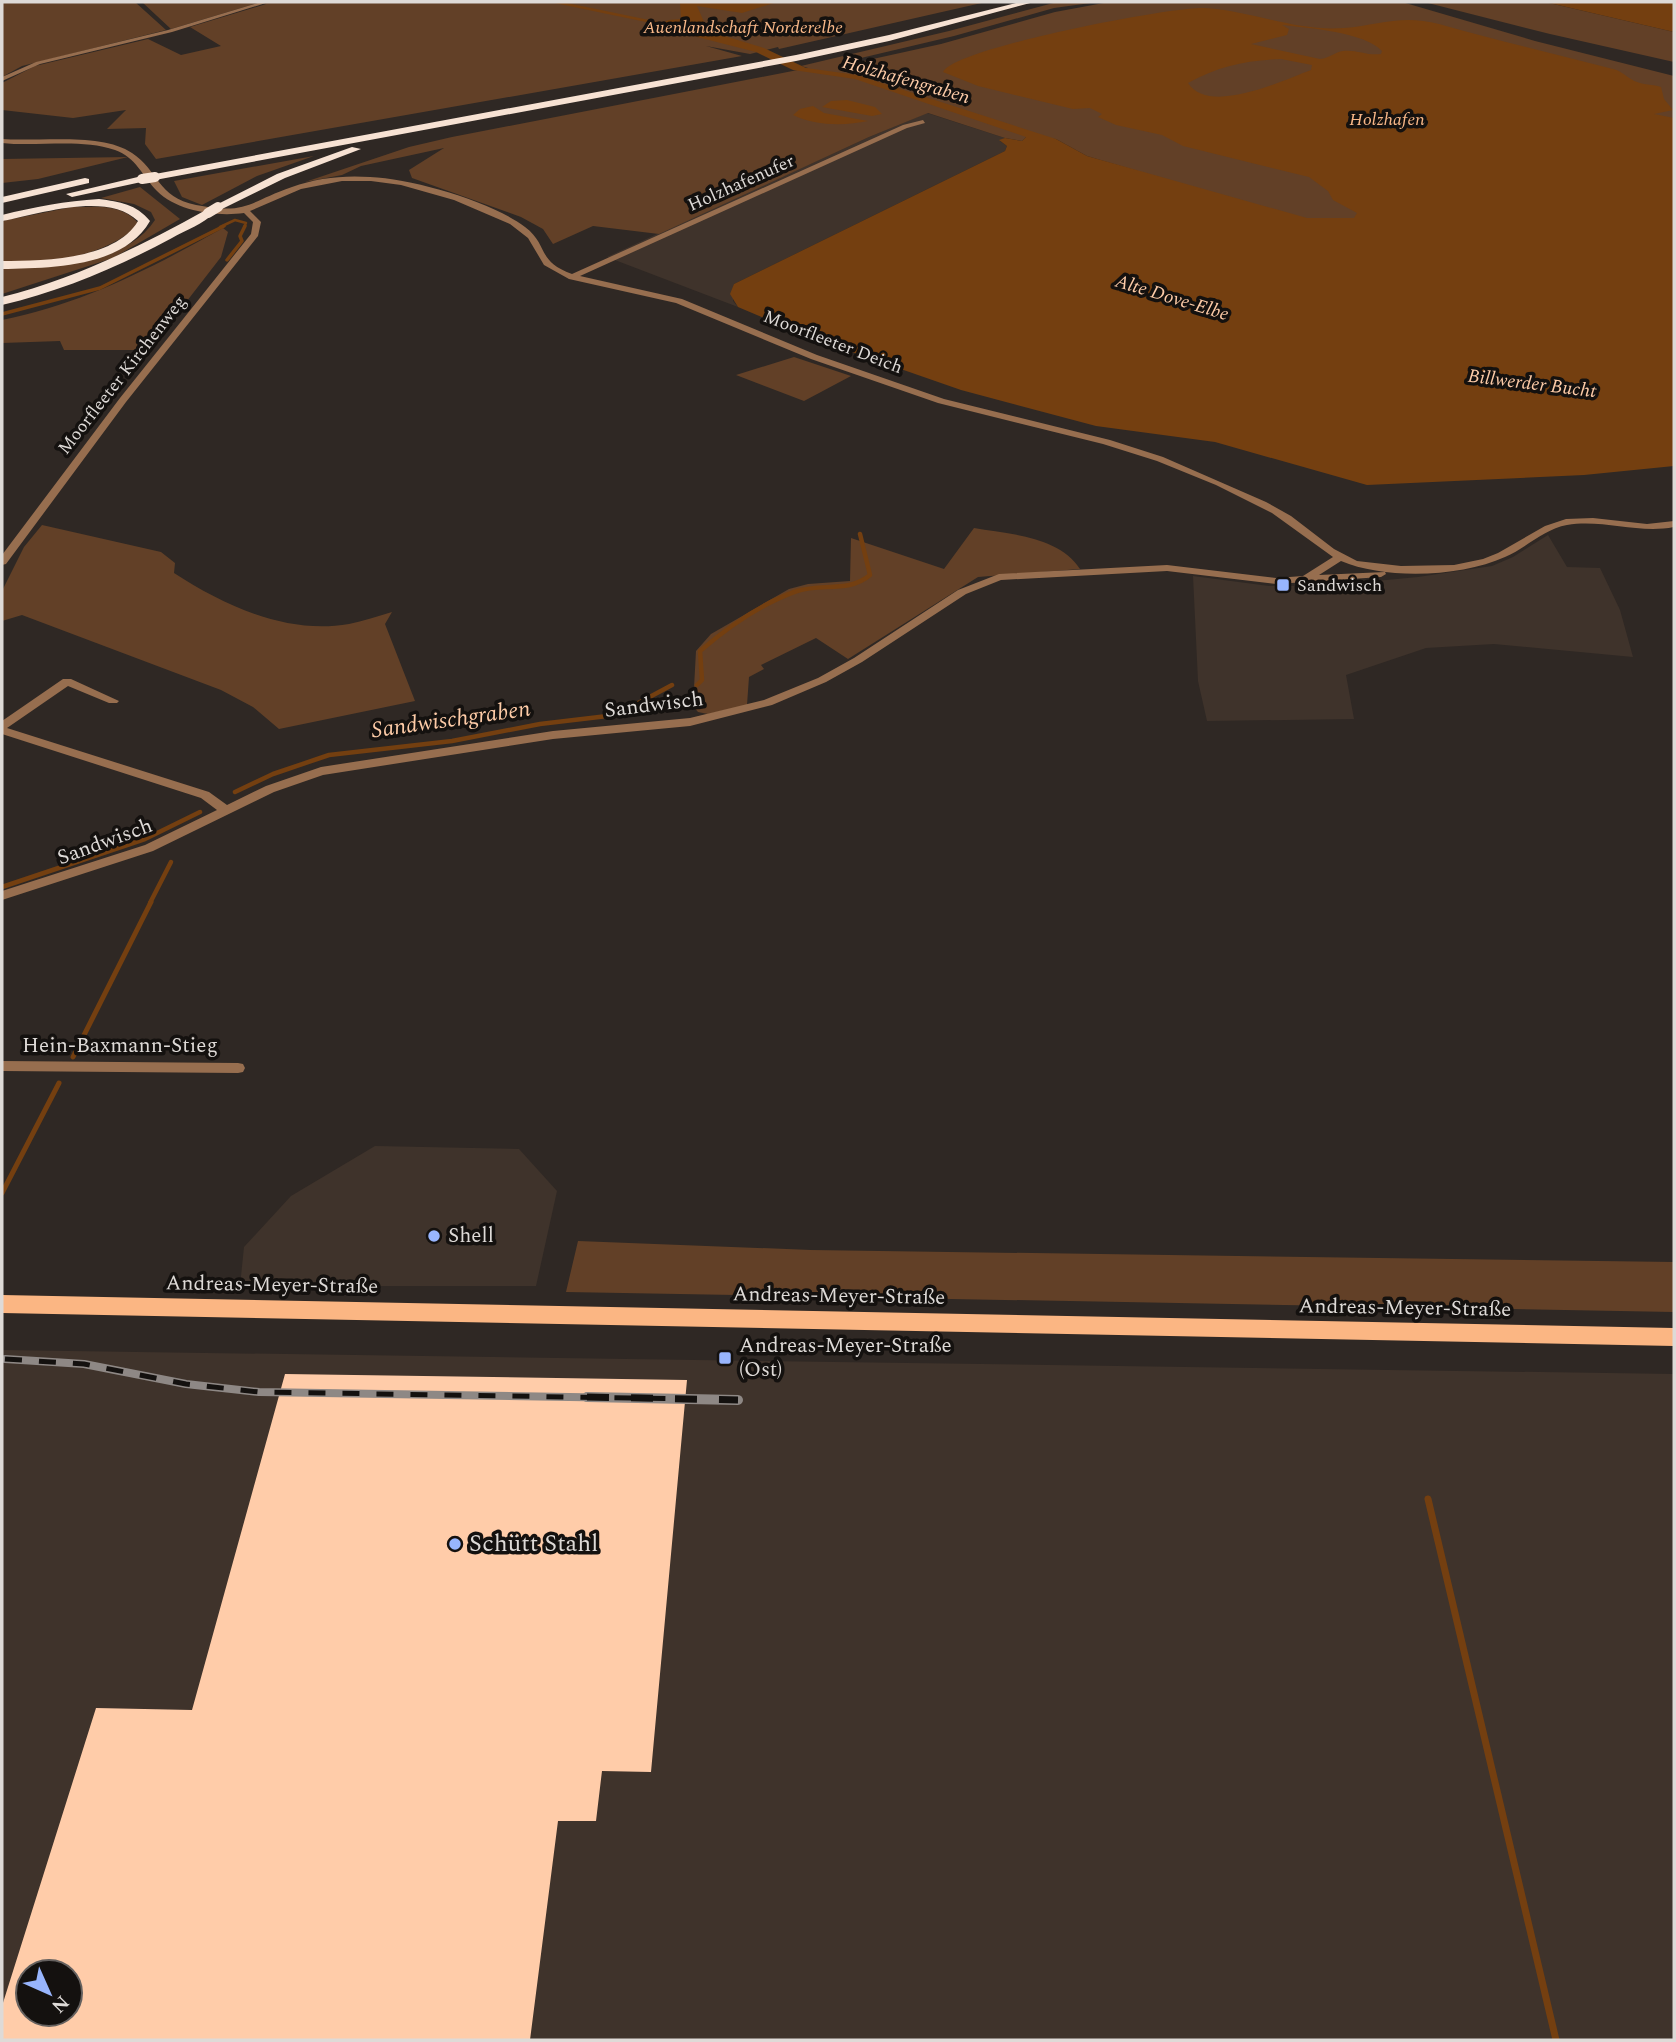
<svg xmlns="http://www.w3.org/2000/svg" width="1676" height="2042" font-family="Spectral,serif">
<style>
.built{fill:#3f332b;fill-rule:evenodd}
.green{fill:#624027}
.water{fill:#743f10;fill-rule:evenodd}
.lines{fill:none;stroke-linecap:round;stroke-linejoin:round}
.stream-far4{stroke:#743f10;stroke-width:2.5}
.stream-far3{stroke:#743f10;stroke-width:3.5}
.stream-far2{stroke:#743f10;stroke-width:4.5}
.stream-far1{stroke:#743f10;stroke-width:5}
.stream{stroke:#743f10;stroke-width:7}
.building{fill:#ffcca9;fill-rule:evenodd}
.street{fill:#976e4f;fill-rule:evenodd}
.primary{fill:#fbb683;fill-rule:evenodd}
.highway{fill:#f7e2d3;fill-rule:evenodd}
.rail-far1-casing{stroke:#8e8885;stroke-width:8}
.rail-casing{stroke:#8e8885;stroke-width:10}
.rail-far1{stroke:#14110f;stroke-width:5;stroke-dasharray:17;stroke-linecap:butt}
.rail{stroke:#14110f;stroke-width:7;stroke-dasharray:22;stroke-linecap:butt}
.highway-bridge{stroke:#f7e2d3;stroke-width:10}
.poi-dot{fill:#98b5fd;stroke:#14110f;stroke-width:2.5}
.labels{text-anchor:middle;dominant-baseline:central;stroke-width:7;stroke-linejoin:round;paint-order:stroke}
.far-park-label{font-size:18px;font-style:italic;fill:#f9b888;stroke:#14110f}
.far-street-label{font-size:18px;fill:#dedad7;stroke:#14110f}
.far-poi-label{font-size:18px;fill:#dedad7;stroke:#14110f;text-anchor:start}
.far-water-label{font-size:19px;font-style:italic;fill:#fdcba7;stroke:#14110f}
.street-label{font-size:21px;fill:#dedad7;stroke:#14110f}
.poi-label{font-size:21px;fill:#dedad7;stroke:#14110f;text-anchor:start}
.water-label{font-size:23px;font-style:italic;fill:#fdcba7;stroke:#14110f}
.near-poi-label{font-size:24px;fill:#dedad7;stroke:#14110f;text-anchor:start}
</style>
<rect width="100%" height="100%" fill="#2f2824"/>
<g class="built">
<polygon points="927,113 1005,138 1000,141 1007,146 1005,151 734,284 733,301 738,307 607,257 869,137"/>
<polygon points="1548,535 1567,567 1600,568 1620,610 1633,657 1494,644 1426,648 1346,675 1354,719 1207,721 1198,681 1193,576 1269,586 1323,586 1418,577 1492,566 1513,557"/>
<polygon points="375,1146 519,1149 557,1191 536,1286 240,1286 244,1247 291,1196"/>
<path d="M2,1350L1674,1374V2040H2ZM28,1972H70V2014H28Z"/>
</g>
<g class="green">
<polygon points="2,2 135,2 166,30 22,66 2,77"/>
<polygon points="142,2 986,2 779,49 778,47 750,54 706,46 742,56 156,159 145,144 146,128 107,129 126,110 73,118 2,110 2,83 35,66 148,39 181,55 221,46 190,27 266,4 261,2 171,29"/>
<polygon points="1057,2 1098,2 1054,8 954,36 844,62 850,64 941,44 1055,12 1109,2 1402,2 1535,41 1674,76 1674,373 1340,231 1087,156 1056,139 1026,137 1022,141 1005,138 928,113 869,137 659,234 593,226 553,244 543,229 521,217 412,178 409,170 444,148 361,166 342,175 305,182 409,147 452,137 808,68 801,66 949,31"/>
<polygon points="1424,2 1545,2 1674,32 1674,62 1550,34"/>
<polygon points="314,156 257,176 202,205 182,197 174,181"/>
<polygon points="128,157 38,179 2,183 2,159"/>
<path d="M140,187L180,219L113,258L2,294V269C49,265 126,265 155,220L151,212L134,204L101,198Z"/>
<path d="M72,207C97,207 122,203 139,224C106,257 47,265 2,262V221Z"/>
<path d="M223,228L228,232L221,257L149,350H64L60,341L2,343V320C82,304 152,268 223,228Z"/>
<polygon points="794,357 851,376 804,401 736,375"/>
<path d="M42,525L161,552L175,563L174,573C225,606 287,635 349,624C363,621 378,616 392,612L385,624L415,701L279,729L253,707L221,690L22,615L2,621V591L24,547Z"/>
<path d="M974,528C1009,534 1059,536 1080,569L978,577L848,659L816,638L761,665L764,669L749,677L747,705L708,714L698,712L693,706L696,651L711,634L789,589L808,584L850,581L851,538L944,569Z"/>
<polygon points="578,1241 811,1250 1674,1262 1674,1312 566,1292"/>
</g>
<g class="water">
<path d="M680,2H777L742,13L697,6L708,31L764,48L806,68L857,75L1056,139L1087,156L1307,218H1354L1357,213L1333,200L1328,191L1309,177L1183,146L1162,135L1116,125L1098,117L1102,114L1090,108L1073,109L978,86L943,72C955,48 1169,7 1203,8C1250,10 1296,32 1344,28C1379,25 1402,14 1439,24C1495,40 1555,54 1613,69C1621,71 1624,75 1631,79C1639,85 1652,84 1661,87L1664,99L1673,110L1654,114L1674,118V466L1584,475L1367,485L1215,442L1096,426L961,390L806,336L738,307L730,294L734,284L1005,151L1007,146L999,140L1005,138L1022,141L1026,137L855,79L793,70L756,52L654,26L669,20L681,19ZM1282,25C1309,28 1364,32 1382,51L1381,54C1368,56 1355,49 1343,51C1335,52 1330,58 1320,59L1251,44L1287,35L1289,29ZM1281,59L1312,65L1311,70C1284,80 1209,116 1188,83C1218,66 1247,60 1281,59Z"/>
<polygon points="1545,2 1674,2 1674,32"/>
<polygon points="847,100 875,107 882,114 872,116 822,107 831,101"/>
<path d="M813,106L824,113L868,121C845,126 815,126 793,115L800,109Z"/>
</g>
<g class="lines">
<g class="stream-far4">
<polyline points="556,2 662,24"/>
<polyline points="220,227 235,220 246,223 244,227"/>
</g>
<g class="stream-far3">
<polyline points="227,260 242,241 240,236 245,226"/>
<polyline points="2,314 100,288 224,226"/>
</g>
<g class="stream-far2">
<path d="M697,685L702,680L700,651C728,627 762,603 797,591C822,583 849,593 870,575L860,534"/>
<polyline points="235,792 273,774 329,755 452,741 540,724 616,715 672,685"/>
<polyline points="2,887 145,839 200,812"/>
<polyline points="150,903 171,862"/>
</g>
<g class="stream-far1">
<polyline points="73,1057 151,902"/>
<polyline points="2,1193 59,1083"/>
</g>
<polyline class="stream" points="1428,1499 1556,2040"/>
</g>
<path class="building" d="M285,1374L687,1380L651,1772L602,1771L596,1821H558L530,2040H2V2006L96,1708L192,1710ZM28,1972H70V2014H28Z"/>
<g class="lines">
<g class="street">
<polygon points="261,2 266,3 172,32 40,64 2,81 2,77 36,62 168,30"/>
<path d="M923,120L925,123L907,128L580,276L682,299L817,355L944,399L1110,440L1163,457L1266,502L1291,516L1334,549L1357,561L1401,566L1454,565L1483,559L1498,553L1545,526L1566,519L1593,518L1647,524L1674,521V527C1638,534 1603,519 1567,525C1544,529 1526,548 1505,557C1461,577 1386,580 1341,561L1319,575L1385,572L1386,574L1381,577L1276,584L1167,571L1001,580L966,594L862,662L826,682L772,705L690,726L553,739L323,775L274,792L153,851L2,900V891L145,845L217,810L201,798L2,734V721L63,679H71L119,701L117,703H109L68,686L7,728L209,792L227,805L266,786L321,767L553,731L690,718L764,700L818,678L854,658L958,590L999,574L1167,565L1276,578L1303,576L1333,557L1272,513L1216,485L1157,461L1103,444L938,403L811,359L676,303L569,279L544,265L528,238L510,224L454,200L401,185L371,181H342L301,189L250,211L261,222L258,236L126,402L6,564L2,565V555L120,398L251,234L253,222L244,213C216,217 177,211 157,191C143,177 136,157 115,150C80,138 38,147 2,143V139C38,142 102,132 132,153C159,171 157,197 196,205C248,215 248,202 292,187C316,178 344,175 370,177C413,179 491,201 525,227C549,245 536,261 572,274L903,125Z"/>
<polygon points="2,1061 238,1063 243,1064 245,1068 243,1072 238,1073 2,1071"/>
</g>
<polygon class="primary" points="2,1295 1674,1328 1674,1346 2,1313"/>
<g class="highway">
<polygon points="1020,2 1034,2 889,41 796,61 155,180 149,177 155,174 796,55 889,35"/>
<polygon points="352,147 361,149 285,178 222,209 212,207 277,174"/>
<polygon points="142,176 148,179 146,181 72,197 66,194"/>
<polygon points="85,178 89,179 89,183 2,203 2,197"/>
<path d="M99,199C120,202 136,204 150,221C123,268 50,268 2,269V261C42,261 115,260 138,221C107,191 40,214 2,221V215C34,207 66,201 99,199Z"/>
<path d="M204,211L214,213C203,224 186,230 172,238C118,267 62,291 2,305V297C74,279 139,247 204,211Z"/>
</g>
<g class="rail-far1-casing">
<polyline id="rail-far1" points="5,1359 84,1364 186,1384 259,1392 692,1399"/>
</g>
<g class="rail-casing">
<polyline id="rail" points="587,1397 738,1400"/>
</g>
<use href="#rail-far1" class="rail-far1"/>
<use href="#rail" class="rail"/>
<g class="highway-bridge">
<polyline points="142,179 155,177"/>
<polyline points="208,213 218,207"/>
</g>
</g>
<g class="poi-dot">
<rect x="1276" y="578" width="14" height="14" rx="3.5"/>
<circle cx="434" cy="1236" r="7"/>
<rect x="718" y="1351" width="14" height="14" rx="3.5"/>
<circle cx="455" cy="1544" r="7"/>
</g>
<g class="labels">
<g class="far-park-label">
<text x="743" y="27">Auenlandschaft Norderelbe</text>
<text x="1387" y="119">Holzhafen</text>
</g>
<g class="far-street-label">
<text transform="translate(741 183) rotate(-24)">Holzhafenufer</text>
<text transform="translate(833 342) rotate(21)">Moorfleeter Deich</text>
<text transform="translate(122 375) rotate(-52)">Moorfleeter Kirchenweg</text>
</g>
<g class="far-poi-label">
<text x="1297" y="585">Sandwisch</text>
</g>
<g class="far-water-label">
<text transform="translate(906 80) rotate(16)">Holzhafengraben</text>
<text transform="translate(1172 298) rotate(17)">Alte Dove-Elbe</text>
<text transform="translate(1532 384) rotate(7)">Billwerder Bucht</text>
</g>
<g class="street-label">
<text transform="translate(654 705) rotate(-7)">Sandwisch</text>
<text transform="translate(105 842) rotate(-20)">Sandwisch</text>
<text x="120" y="1046">Hein-Baxmann-Stieg</text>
<text transform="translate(272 1285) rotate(1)">Andreas-Meyer-Straße</text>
<text transform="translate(839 1296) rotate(1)">Andreas-Meyer-Straße</text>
<text transform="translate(1405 1308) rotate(1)">Andreas-Meyer-Straße</text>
</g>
<g class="poi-label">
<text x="448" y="1236">Shell</text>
<text x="739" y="1346">Andreas-Meyer-Straße<tspan x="739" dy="24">(Ost)</tspan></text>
</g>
<g class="water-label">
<text transform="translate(451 720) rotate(-8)">Sandwischgraben</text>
</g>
<g class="near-poi-label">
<text x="469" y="1544">Schütt Stahl</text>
</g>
</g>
<rect width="1676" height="2042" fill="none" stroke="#dedad7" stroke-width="7"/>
<g transform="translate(49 1993) rotate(135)"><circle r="33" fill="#14110f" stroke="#65615f" stroke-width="2"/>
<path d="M0-5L12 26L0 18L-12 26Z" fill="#98b5fd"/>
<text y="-10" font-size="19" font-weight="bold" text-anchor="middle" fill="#dedad7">N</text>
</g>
</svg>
